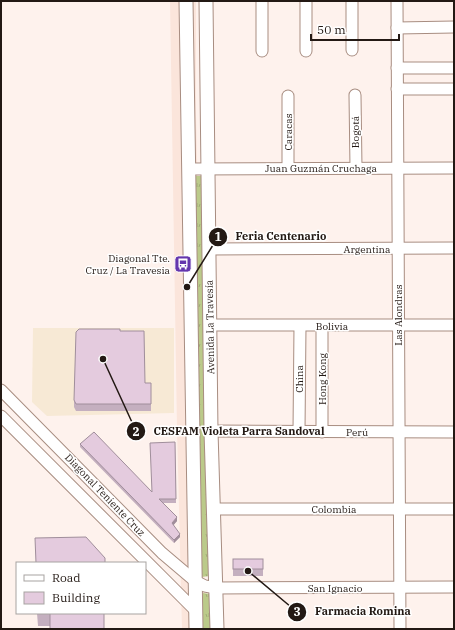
<svg xmlns="http://www.w3.org/2000/svg" width="455" height="630" font-family="'IBM Plex Serif',serif">
<style>
.built{fill:#fbe5db}
.medical{fill:#f7e9d5}
.grass{fill:url(#grass-tufts)}
.lines{fill:none;stroke-linecap:round;stroke-linejoin:round}
.minor-casing{stroke:#a88d81;stroke-width:13}
.tertiary-casing{stroke:#a88d81;stroke-width:15}
.minor{stroke:#fff;stroke-width:11}
.tertiary{stroke:#fff;stroke-width:13}
.wall{fill:#c4afbf}
.shaded-wall{fill:#a08e9b}
.building{fill:#e4cbde;stroke:#a08e9b}
.labels{text-anchor:middle;dominant-baseline:central;stroke-width:3;stroke-linejoin:round;paint-order:stroke}
.street-label{font-size:10px;fill:#231914;stroke:#fff}
.poi-label{font-size:10px;fill:#231914;stroke:#fff;text-anchor:end}
.leader{fill:none;stroke:#231914;stroke-width:1.5}
.callout-dot{fill:#231914;stroke:#fff;stroke-width:1.5}
.mark-label{font-size:12px;text-anchor:middle;font-weight:bold;fill:#fff}
.callout-label{font-size:11px;text-anchor:middle;font-weight:bold;fill:#231914;stroke:#fff;stroke-width:3;stroke-linejoin:round;paint-order:stroke}
</style>
<defs>
<pattern id="grass-tufts" width="24" height="20" patternUnits="userSpaceOnUse"><rect width="24" height="20" fill="#bbca8a"/><path d="M3 7l-1-3M5 7V3M7 7l1-3M15 17l-1-3M17 17v-4M19 17l1-3" fill="none" stroke="#a0ad76"/></pattern>
</defs>
<rect width="100%" height="100%" fill="#fef2ed"/>
<polygon class="built" points="170,1 196,1 196,116 203,405 205,629 182,629 177,428"/>
<polygon class="medical" points="33,328 174,328 174,413 47,416 32,402"/>
<g class="grass">
<polygon points="195,176 201,176 202,180 210,576 201,577 194,180"/>
<polygon points="203,593 210,594 210,629 203,629"/>
</g>
<g class="lines">
<g class="minor-casing">
<g id="minor">
<polyline points="397,1 400,629"/>
<polyline points="397,28 454,27"/>
<polyline points="352,50 352,1"/>
<polyline points="262,51 262,1"/>
<polyline points="306,51 306,1"/>
<polyline points="397,68 454,68"/>
<polyline points="397,89 454,89"/>
<polyline points="355,95 356,168"/>
<polyline points="288,168 288,96"/>
<polyline points="189,169 454,168"/>
<polyline points="209,249 454,248"/>
<polyline points="211,325 454,325"/>
<polyline points="1,390 162,553 195,581 205,586 216,588 454,587"/>
<polyline points="1,416 196,611"/>
<polyline points="211,431 454,432"/>
<polyline points="299,431 300,326"/>
<polyline points="322,432 322,326"/>
<polyline points="213,509 454,509"/>
</g>
</g>
<g class="tertiary-casing">
<g id="tertiary">
<polyline points="186,1 196,629"/>
<polyline points="206,1 211,431 217,629"/>
</g>
</g>
<use href="#minor" class="minor"/>
<use href="#tertiary" class="tertiary"/>
</g>
<g class="wall">
<polygon points="120,331 145,383 151,383 151,411 76,411 74,407 74,400"/>
<polygon points="175,442 176,503 163,503 177,521 173,525 180,537 174,543 80,447 80,444 152,492"/>
<rect x="233" y="559" width="30" height="17"/>
<polygon points="37,613 104,613 50,626 38,626"/>
</g>
<g class="shaded-wall">
<polygon points="177,517 177,521 172,527 172,523"/>
<polygon points="180,534 180,537 174,543 174,540"/>
</g>
<g class="building">
<polygon points="79,329 120,329 120,331 144,331 145,383 151,383 151,404 76,404 74,400 76,332"/>
<polygon points="94,432 152,492 150,443 175,442 176,499 159,499 177,517 172,523 180,534 174,540 80,444"/>
<polygon points="86,537 105,558 105,563 36,563 35,538"/>
<rect x="233" y="559" width="30" height="10"/>
<rect x="50" y="613" width="54" height="16"/>
</g>
<defs>
<g id="bus-square" transform="scale(0.9)"><rect x="-9" y="-9" width="18" height="18" rx="4" fill="#6436ad" stroke="#fff"/><path d="M-5-6H5V4H4V6H2V4H-2V6H-4V4H-5ZM-3.5-4V0h7V-4ZM-3.5 1.2v1.5H-2V1.2ZM2 1.2v1.5H3.5V1.2Z" fill="#fff"/></g>
</defs>
<g fill-rule="evenodd">
<use href="#bus-square" x="183" y="264"/>
</g>
<g class="labels">
<g class="street-label">
<text transform="translate(288 132) rotate(-90)">Caracas</text>
<text transform="translate(355 132) rotate(-90)">Bogotá</text>
<text x="321" y="168">Juan Guzmán Cruchaga</text>
<text x="367" y="249">Argentina</text>
<text transform="translate(398 315) rotate(-90)">Las Alondras</text>
<text x="332" y="326">Bolivia</text>
<text transform="translate(210 327) rotate(-91)">Avenida La Travesía</text>
<text transform="translate(299 379) rotate(-90)">China</text>
<text transform="translate(322 379) rotate(-90)">Hong Kong</text>
<text x="357" y="432">Perú</text>
<text transform="translate(105 495) rotate(46)">Diagonal Teniente Cruz</text>
<text x="334" y="509">Colombia</text>
<text x="335" y="588">San Ignacio</text>
</g>
<g class="poi-label">
<text x="170" y="258">Diagonal Tte.<tspan x="170" dy="12">Cruz / La Travesia</tspan></text>
</g>
</g>
<path class="leader" d="M187 287L218 237M103 359L136 431M248 571L297 612"/>
<g class="callout-dot">
<circle cx="187" cy="287" r="4"/>
<circle cx="103" cy="359" r="4"/>
<circle cx="248" cy="571" r="4"/>
<circle cx="218" cy="237" r="10"/>
<circle cx="136" cy="431" r="10"/>
<circle cx="297" cy="612" r="10"/>
</g>
<g class="mark-label">
<text x="218" y="241">1</text>
<text x="136" y="436">2</text>
<text x="297" y="616">3</text>
</g>
<g class="callout-label">
<text x="281" y="240">Feria Centenario</text>
<text x="239" y="435">CESFAM Violeta Parra Sandoval</text>
<text x="363" y="615">Farmacia Romina</text>
</g>
<rect width="455" height="630" fill="none" stroke="#231914" stroke-width="4"/>
<rect x="16" y="562" width="130" height="52" fill="#ffffff" stroke="#a7a3a1"/>
<rect x="24" y="575" width="20" height="6" fill="#ffffff" stroke="#a7a3a1"/>
<text x="52" y="582" font-size="12" fill="#231914">Road</text>
<rect x="24" y="592" width="20" height="12" fill="#e4cbde" stroke="#a7a3a1"/>
<text x="52" y="602" font-size="12" fill="#231914">Building</text>
<path d="M311 34v6h88v-6" fill="none" stroke="#231914" stroke-width="2"/>
<text x="317" y="34" font-size="12" fill="#231914" stroke="#ffffff" stroke-width="3" paint-order="stroke">50 m</text>
</svg>
